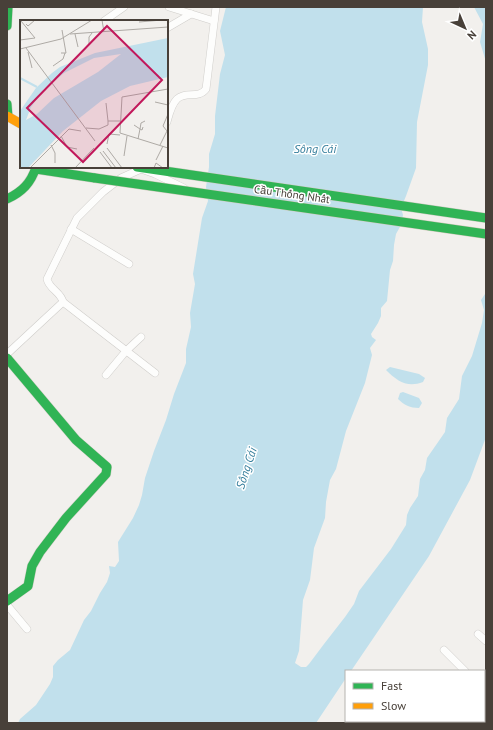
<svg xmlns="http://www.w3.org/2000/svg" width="493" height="730" font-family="'PT Sans',sans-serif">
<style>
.water{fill:#c1e0ec}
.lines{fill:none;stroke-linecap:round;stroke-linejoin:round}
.street-casing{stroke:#d0cecb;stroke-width:8}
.fast-casing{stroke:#d0ccc4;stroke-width:10}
.slow-casing{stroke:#d0ccc4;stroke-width:10}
.street{stroke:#fdfdfc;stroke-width:7}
.fast{stroke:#30b455;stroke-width:9}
.slow{stroke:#ff9f0a;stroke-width:9}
.fast-bridge-casing{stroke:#d3c9bc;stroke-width:10;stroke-linecap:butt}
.fast-bridge{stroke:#30b455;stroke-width:9}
.labels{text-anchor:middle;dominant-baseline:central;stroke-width:3;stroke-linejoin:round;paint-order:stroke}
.street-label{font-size:11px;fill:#484039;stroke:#fff}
.water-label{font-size:12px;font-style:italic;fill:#357e9c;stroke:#fff}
.inset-river{fill:none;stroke:#c1e0ec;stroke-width:2}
.inset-road{fill:none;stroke:#aeaaa5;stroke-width:1}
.view{fill:#c2185b;fill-opacity:0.15;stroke:#c2185b;stroke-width:2}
.inset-edge{fill:none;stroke:#484039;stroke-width:2}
</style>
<rect width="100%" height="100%" fill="#f2f0ed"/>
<g class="water">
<polygon points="226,7 423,7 422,22 428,49 428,65 417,122 416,168 406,196 401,208 403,215 401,225 396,234 394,245 393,261 390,270 387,301 381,308 381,316 378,323 371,334 372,337 376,340 370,348 372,355 365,383 346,431 336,469 330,480 326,502 325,518 314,548 310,580 303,600 299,651 295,663 301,667 306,667 309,664 324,644 345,617 354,604 359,591 391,549 406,525 407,515 410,508 418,496 420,479 425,470 427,458 445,432 447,418 459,399 462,376 472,356 482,323 484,310 481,300 485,294 486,276 486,437 470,480 429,556 351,671 346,671 346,678 316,723 18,723 20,719 36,705 50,684 53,677 53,666 58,660 70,650 84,620 91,611 100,593 107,582 110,573 109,566 115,567 119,561 118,542 133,518 139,505 142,495 145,478 154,451 166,420 174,394 186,363 186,349 191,327 190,313 195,284 193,274 202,218 208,201 206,187 209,167 209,154 215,134 215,116 220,74 225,55 220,31"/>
<polygon points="474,7 486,7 486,62 480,42 483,24"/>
<path d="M390,367L419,374L425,378L423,382C407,388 397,381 386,370Z"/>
<path d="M403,392L419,398L422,403L419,408C410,408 404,405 398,399L400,393Z"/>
</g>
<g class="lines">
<g class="street-casing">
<g id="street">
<polyline points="169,7 214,21"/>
<polyline points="104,21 124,7"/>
<polyline points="167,28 191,14"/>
<path d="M167,122C169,115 171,105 177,99C185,91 199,99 206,89L216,7"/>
<polyline points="71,229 129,264"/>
<path d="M63,302C61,292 49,289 47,279L77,218L103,192L121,178L141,169L155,174L184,188"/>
<polyline points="7,354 63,302 155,373"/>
<polyline points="106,375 126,351 141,337"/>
<polyline points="7,605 27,629"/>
<polyline points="478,634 486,641"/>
<polyline points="444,650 465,671"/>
<polyline points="484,686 486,684"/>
<polyline points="484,696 486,697"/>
<polyline points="406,721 408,723"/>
<polyline points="450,723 452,721"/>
</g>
</g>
<g class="fast-casing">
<g id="fast">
<polyline points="7,26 8,7"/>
<polyline points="7,104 8,117"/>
<polyline points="137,167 486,218"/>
<polyline points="36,169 95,178"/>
<path d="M7,199C22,192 31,183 36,167"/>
<polyline points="7,358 76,440 107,467 106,474 66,518 40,552 32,566 28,586 7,601"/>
</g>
</g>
<g class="slow-casing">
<polyline id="slow" points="7,116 21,124"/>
</g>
<use href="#street" class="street"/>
<use href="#fast" class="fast"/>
<use href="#slow" class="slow"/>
<g class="fast-bridge-casing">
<polyline id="fast-bridge" points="95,178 486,234"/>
</g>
<use href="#fast-bridge" class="fast-bridge"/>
</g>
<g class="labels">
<g class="street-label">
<text transform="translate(292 194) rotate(8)">Cầu Thống Nhất</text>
</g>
<g class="water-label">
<text x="315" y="148">Sông Cái</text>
<text transform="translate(246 468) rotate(-72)">Sông Cái</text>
</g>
</g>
<g transform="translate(20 20)">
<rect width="148" height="148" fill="#f2f0ed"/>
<path d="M148,18V57L110,66L81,81L43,111L8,148H0V91L16,68L32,53L40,47L75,33ZM101,34L78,52L34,78L17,94L6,100L11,87L24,69L44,53L74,38Z" fill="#c1e0ec" fill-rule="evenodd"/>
<path class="inset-river" d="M0,58L17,67"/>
<path class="inset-road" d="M82,0L84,12M119,2L142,0M6,4L8,6L15,0M50,14L148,7M55,14L58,27M0,20L15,18L1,1M69,25V17L72,13M6,28L75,121M0,29L41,19L72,0M8,32L12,48M41,33H46L42,10M33,46L43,39L45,33M148,69L102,77L100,113L148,128M135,82L148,85M86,83L88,101H101M114,105L120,109L118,119M123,107L122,110L120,109L121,103L125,101M66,108L79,109L88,105V101M41,116L47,127L57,129M87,124L89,114L100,115M31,125L35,133V143M140,125L147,111L143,106L148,94M87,128L102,148M83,131L96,148M80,132L92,148M104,136L107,116M136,140L143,126M10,148L49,109L61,111M55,148L74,128M134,148L136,143L143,148"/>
<path class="view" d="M87,6L142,60L63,142L7,88Z"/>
<rect width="148" height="148" class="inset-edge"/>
</g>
<rect width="493" height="730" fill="none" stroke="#484039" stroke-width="16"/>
<rect x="345" y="670" width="140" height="52" fill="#ffffff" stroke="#b6b3b0"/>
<rect x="353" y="683" width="20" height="6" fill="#30b455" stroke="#b6b3b0"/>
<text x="381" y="690" font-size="12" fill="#484039">Fast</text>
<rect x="353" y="703" width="20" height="6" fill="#ff9f0a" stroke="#b6b3b0"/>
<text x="381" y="710" font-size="12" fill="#484039">Slow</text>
<g transform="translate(465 28) rotate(136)" stroke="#ffffff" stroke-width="3" paint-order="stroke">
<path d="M0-3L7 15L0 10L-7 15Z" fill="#484039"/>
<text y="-6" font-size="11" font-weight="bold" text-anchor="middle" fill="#484039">N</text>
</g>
</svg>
